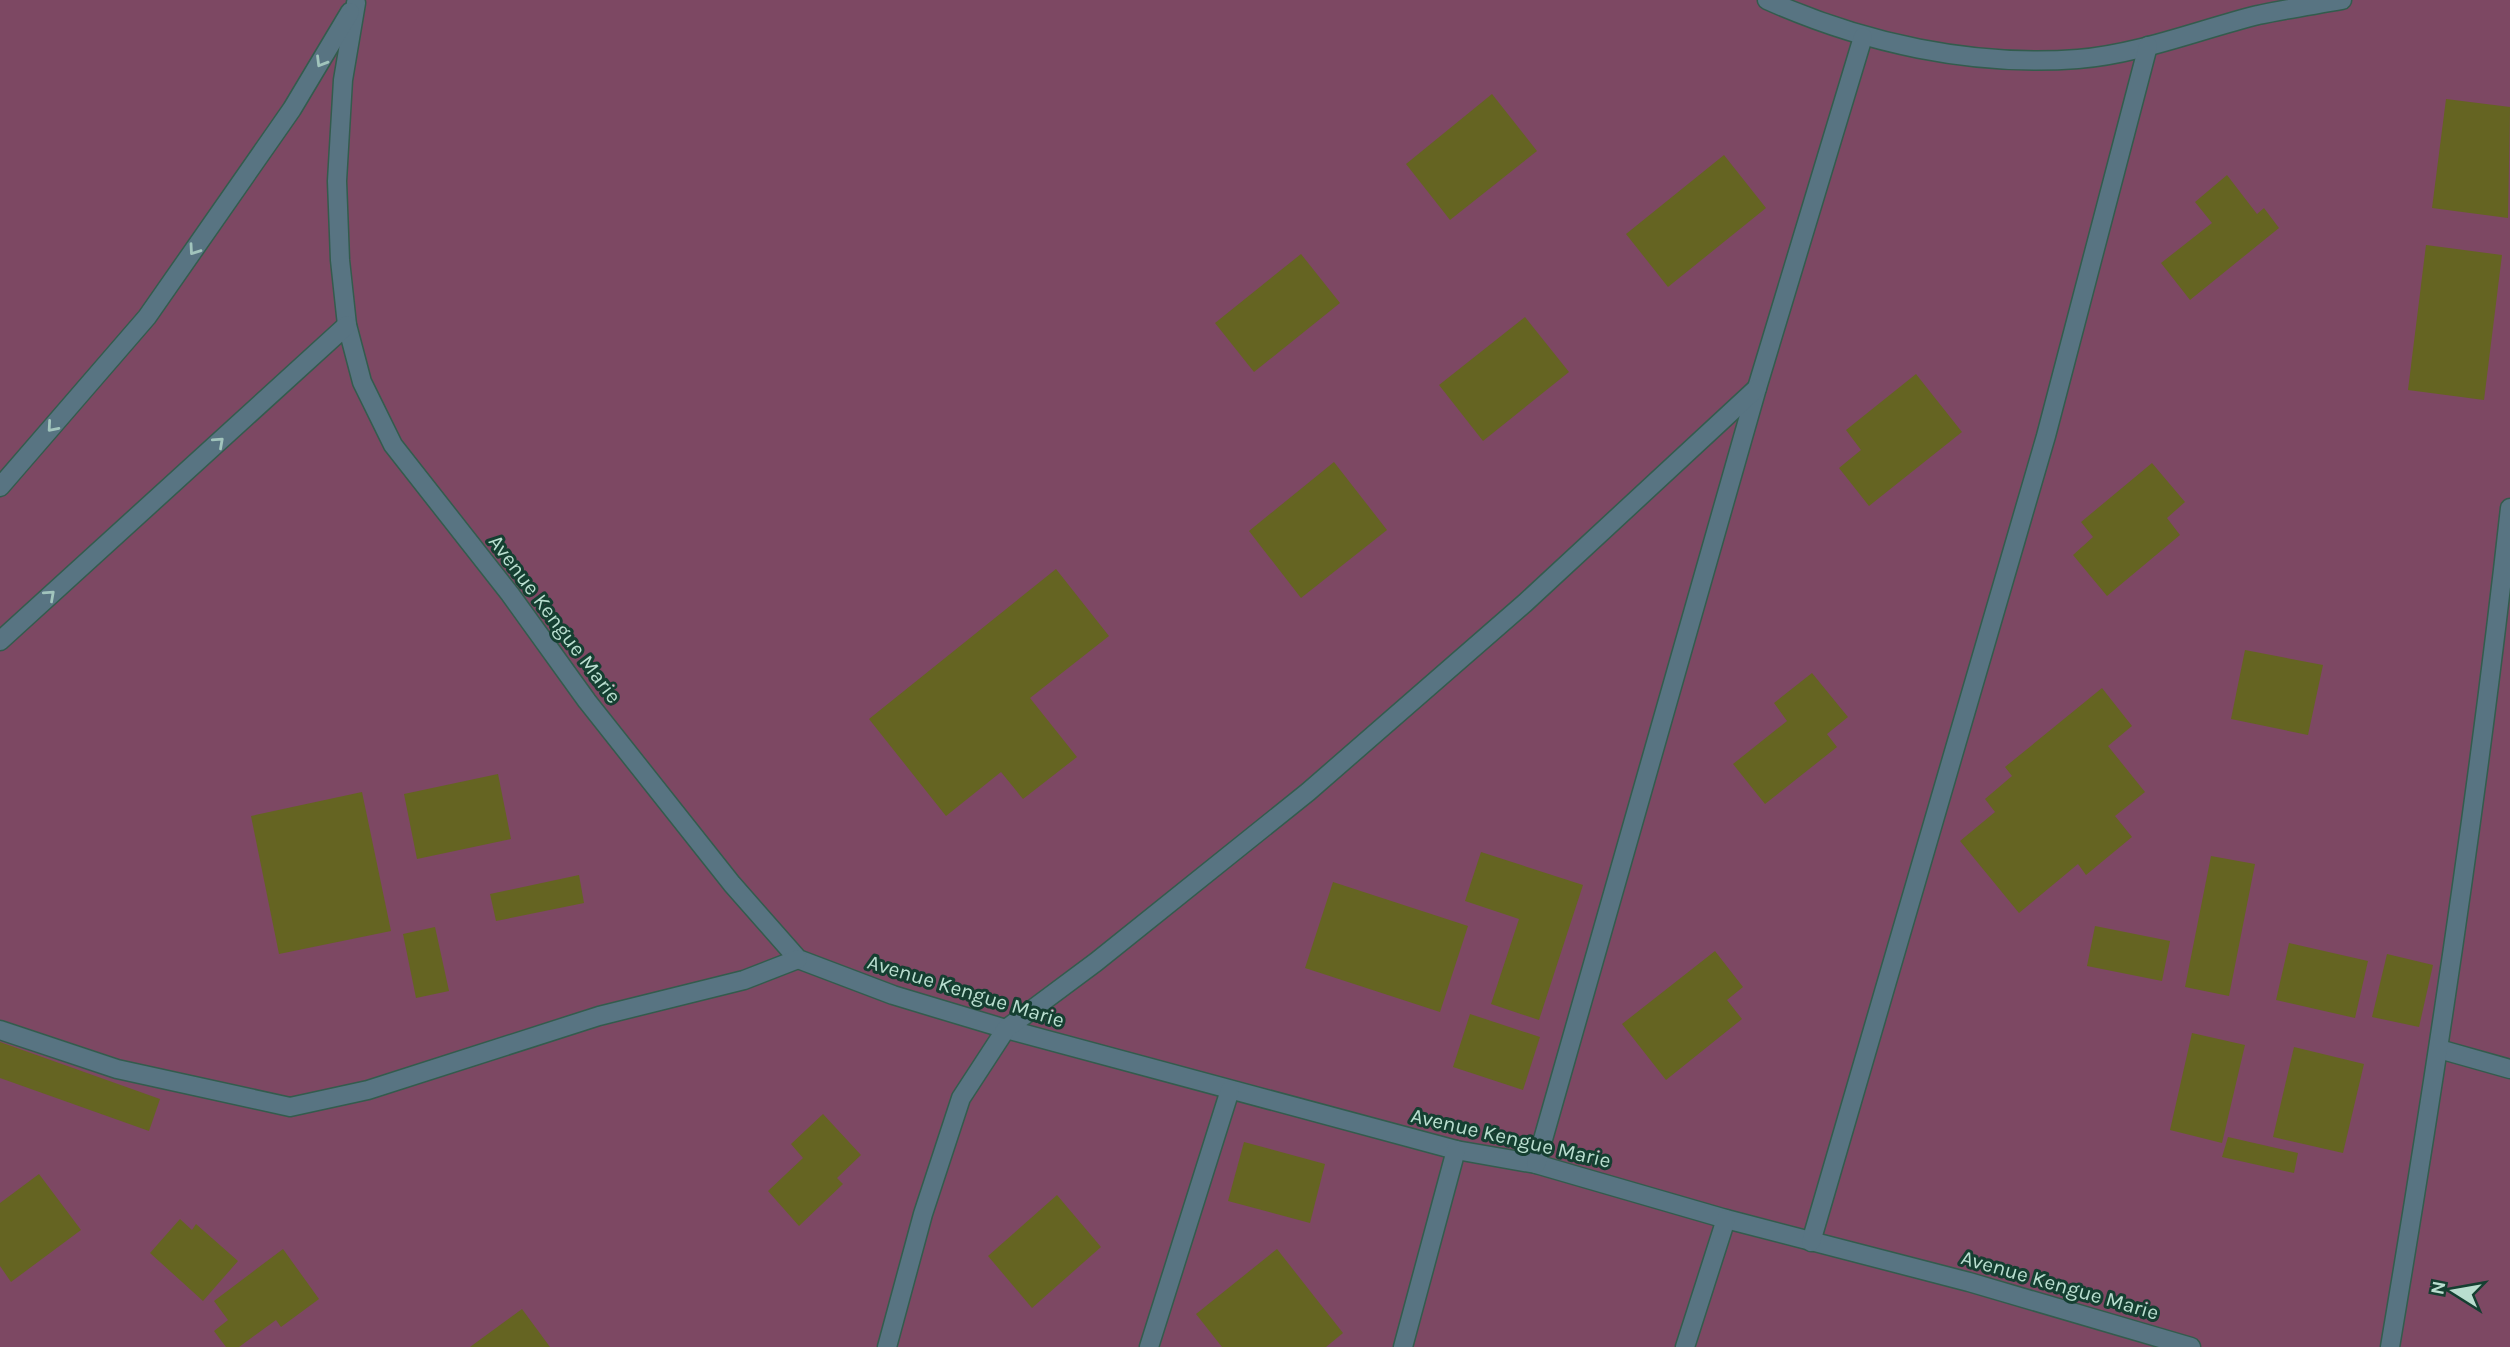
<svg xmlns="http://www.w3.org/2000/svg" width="2510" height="1347" font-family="Karla,sans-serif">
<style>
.grass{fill:#7d4863}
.building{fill:#656422}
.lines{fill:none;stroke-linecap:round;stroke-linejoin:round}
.minor-casing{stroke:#335c4d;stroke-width:21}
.minor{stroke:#587482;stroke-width:18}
.oneway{stroke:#a1c4bc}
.labels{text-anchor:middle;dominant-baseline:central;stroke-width:6;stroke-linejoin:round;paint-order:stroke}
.street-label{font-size:21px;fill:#b9decf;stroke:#153f31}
</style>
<rect width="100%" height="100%" fill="#153f31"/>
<rect class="grass" x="0" y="0" width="2510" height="1347"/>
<g class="building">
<polygon points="1492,94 1537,151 1450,220 1406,164"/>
<polygon points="2446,99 2510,107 2508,218 2432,208"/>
<polygon points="1724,155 1766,208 1668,287 1626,234"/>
<polygon points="2227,175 2257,214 2264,208 2279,228 2190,300 2161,263 2212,223 2195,202"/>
<polygon points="2426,245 2502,255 2484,400 2408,390"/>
<polygon points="1301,254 1340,303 1254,372 1215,323"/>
<polygon points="1525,317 1569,372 1483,441 1439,385"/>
<polygon points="1916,374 1962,432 1869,506 1839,468 1861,450 1846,430"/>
<polygon points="1334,462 1387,530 1301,598 1249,531"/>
<polygon points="2152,463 2185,502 2167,518 2180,535 2107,596 2073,555 2093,537 2081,522"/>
<polygon points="1056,569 1109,636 1030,698 1077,757 1023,799 1001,772 946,816 869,719"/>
<polygon points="2245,650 2323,665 2308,735 2231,719"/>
<polygon points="1812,673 1848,717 1827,734 1837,747 1765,804 1733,764 1787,721 1774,703"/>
<polygon points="2102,688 2132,726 2108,746 2145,792 2115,816 2132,837 2086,875 2078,864 2019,913 1960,841 1995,812 1985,799 2012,776 2005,767"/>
<polygon points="498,774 511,839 417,859 404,794"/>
<polygon points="362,792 391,931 279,954 251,816"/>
<polygon points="1481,852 1583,885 1539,1020 1491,1004 1519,919 1465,901"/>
<polygon points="2211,856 2255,864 2229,996 2185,987"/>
<polygon points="579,875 584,903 496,921 490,894"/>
<polygon points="1333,882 1468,926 1440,1012 1305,968"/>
<polygon points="2095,926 2170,941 2162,981 2087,966"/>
<polygon points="435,927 449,991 416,998 403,934"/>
<polygon points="2289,943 2368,961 2355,1018 2276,1000"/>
<polygon points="1715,951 1743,987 1727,1000 1742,1019 1666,1080 1622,1024"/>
<polygon points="2387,954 2433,965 2419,1027 2372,1017"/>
<polygon points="1470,1014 1540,1037 1523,1090 1453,1067"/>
<polygon points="2192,1033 2245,1045 2222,1143 2170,1130"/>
<polygon points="0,1042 160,1099 149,1131 0,1078"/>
<polygon points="2294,1047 2364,1064 2343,1153 2273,1137"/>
<polygon points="823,1114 861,1155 837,1178 843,1184 799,1226 768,1191 803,1158 791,1144"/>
<polygon points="2228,1137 2298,1153 2294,1173 2222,1157"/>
<polygon points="1244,1142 1325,1164 1310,1223 1228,1201"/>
<polygon points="39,1174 81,1230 11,1282 0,1266 0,1203"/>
<polygon points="1057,1195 1101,1247 1032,1308 988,1256"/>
<polygon points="180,1219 192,1230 196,1224 238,1261 203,1301 150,1253"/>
<polygon points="283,1249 319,1299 281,1327 276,1320 239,1347 226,1347 214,1331 228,1320 214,1301"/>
<polygon points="1277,1249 1343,1333 1326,1347 1222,1347 1196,1314"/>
<polygon points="522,1309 550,1347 470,1347"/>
</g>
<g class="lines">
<g class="minor-casing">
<g id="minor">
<path d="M1767,0C1863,43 1972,67 2078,59C2139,54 2198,30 2258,15C2286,9 2314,5 2342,0"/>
<polyline points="356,3 343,80 337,181 340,260 347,325 362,382 393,445 510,594 587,701 732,884 798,959 893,995 1006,1029 1456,1150 1536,1164 1726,1219 1969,1282 2191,1347"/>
<polyline points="0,487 147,317 292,109 350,12"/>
<polyline points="0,641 347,325"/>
<polyline points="0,1030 117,1069 290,1107 368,1090 599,1016 744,980 798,959"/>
<polyline points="2439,1049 2510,1069"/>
<polyline points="1536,1164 1757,388 1863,37"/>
<polyline points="1811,1242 2046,436 2148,46"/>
<polyline points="887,1347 923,1214 961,1098 1006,1029 1096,962 1308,792 1525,603 1757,388"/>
<polyline points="1149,1347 1230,1090"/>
<polyline points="1403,1347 1456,1150"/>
<polyline points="1685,1347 1726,1219"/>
<path d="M2390,1347C2437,1068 2479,789 2510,508"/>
</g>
</g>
<use href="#minor" class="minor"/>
</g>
<defs><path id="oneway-chevron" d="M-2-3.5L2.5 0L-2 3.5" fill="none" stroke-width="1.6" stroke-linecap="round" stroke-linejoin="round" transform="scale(1.75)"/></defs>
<g class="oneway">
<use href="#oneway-chevron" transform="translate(321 62) rotate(121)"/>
<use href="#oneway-chevron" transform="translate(194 250) rotate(125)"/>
<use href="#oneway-chevron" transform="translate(52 427) rotate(131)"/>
<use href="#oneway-chevron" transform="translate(219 442) rotate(-42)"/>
<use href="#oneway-chevron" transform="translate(50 595) rotate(-42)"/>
</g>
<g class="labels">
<g class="street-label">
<text transform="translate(555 619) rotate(53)">Avenue Kengue Marie</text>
<text transform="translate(966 991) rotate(17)">Avenue Kengue Marie</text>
<text transform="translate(1511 1138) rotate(13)">Avenue Kengue Marie</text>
<text transform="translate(2060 1285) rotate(16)">Avenue Kengue Marie</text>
</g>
</g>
<g transform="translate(2454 1291) rotate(281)" stroke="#153f31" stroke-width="5" paint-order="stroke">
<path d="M0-5L12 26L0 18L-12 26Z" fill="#b9decf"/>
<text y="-10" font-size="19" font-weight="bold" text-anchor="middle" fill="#b9decf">N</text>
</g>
</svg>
